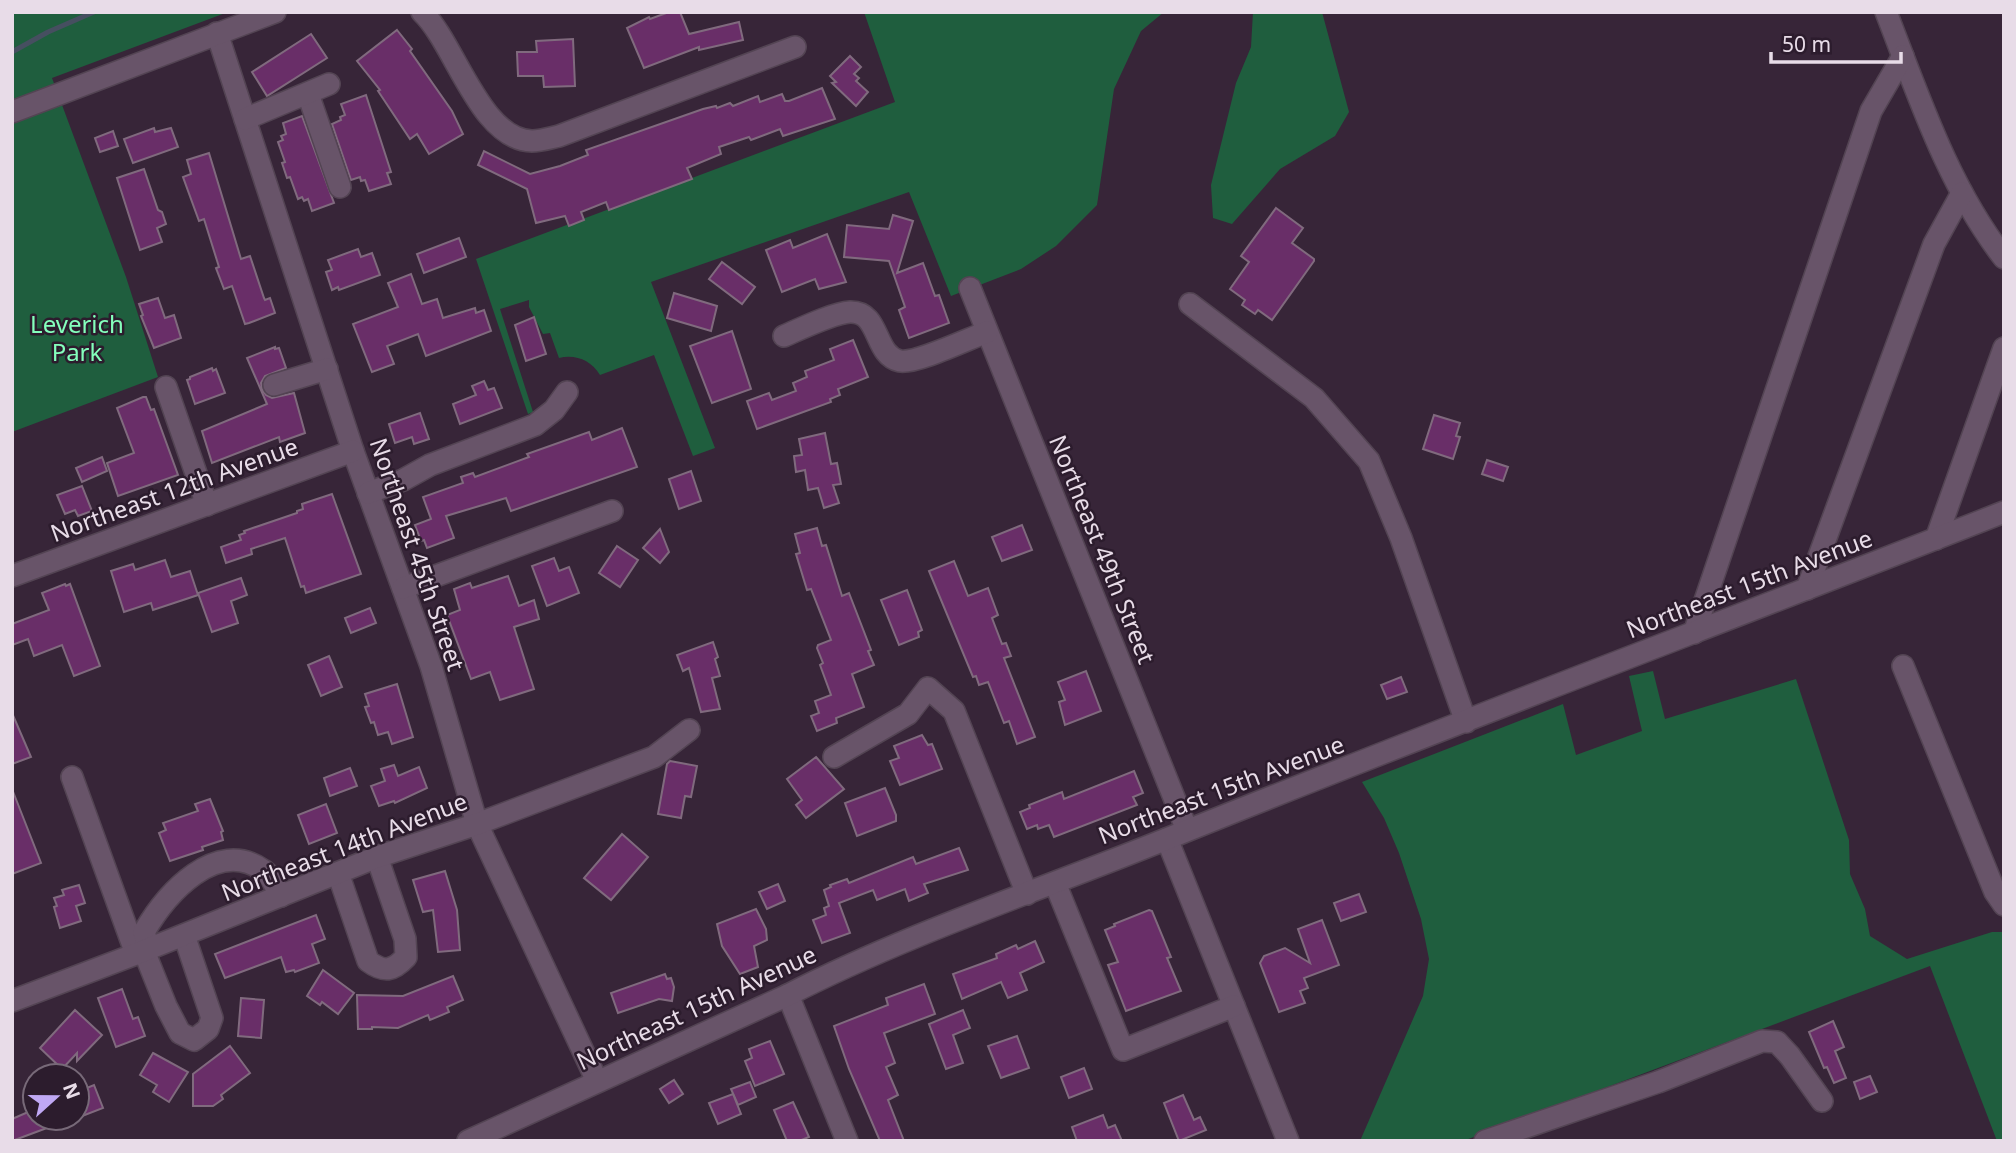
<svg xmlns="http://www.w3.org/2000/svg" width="2016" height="1153" font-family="'Noto Sans',sans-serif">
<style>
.green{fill:#1f5e3e}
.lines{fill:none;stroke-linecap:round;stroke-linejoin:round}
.stream{stroke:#464f60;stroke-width:5}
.building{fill:#692e68;stroke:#806a7e;stroke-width:2}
.minor-casing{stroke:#534453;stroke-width:24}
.minor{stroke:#685469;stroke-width:21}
.labels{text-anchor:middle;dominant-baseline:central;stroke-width:5;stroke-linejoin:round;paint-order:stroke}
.park-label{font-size:24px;fill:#84ffbc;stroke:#2c1c2d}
.street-label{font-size:24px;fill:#e8dce8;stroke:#2c1c2d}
</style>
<rect width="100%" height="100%" fill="#372538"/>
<g class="green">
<polygon points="15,12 228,12 52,78 126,277 158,377 12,432 12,14"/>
<path d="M864,12H1164L1141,31L1114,89L1097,205L1056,246L1021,269L951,296L909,192L651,282L715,448L693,456L654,355L600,375C591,360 575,354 559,358L550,333L543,334L529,307V300L500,309L533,412L528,414L476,259L895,102Z"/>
<polygon points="1253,12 1322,12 1349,112 1335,136 1280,169 1232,224 1213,218 1211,185 1236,83 1251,47"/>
<polygon points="1653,671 1665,719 1796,679 1849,840 1850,874 1865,909 1870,936 1907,959 1992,932 2004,932 2004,1141 1997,1141 1930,966 1463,1141 1360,1141 1423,996 1429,959 1421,919 1399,853 1384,818 1362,782 1563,704 1576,755 1642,731 1629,676"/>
</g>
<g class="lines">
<polyline class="stream" points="12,52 48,32 94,12"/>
</g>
<g class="building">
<polygon points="669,12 680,12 689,34 739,22 743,40 699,50 699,47 644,68 627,28 649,17 650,19"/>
<polygon points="397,30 412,49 410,51 452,111 463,134 429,154 417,134 410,139 378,91 380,90 357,61"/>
<polygon points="311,34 327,58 267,96 252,72"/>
<polygon points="573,39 575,86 544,87 543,76 518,76 517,52 537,52 536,41"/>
<polygon points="850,56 861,67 854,74 859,78 856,81 868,92 856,106 832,83 836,82 830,76"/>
<polygon points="822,88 835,119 783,136 780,129 751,140 749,137 719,147 721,154 687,168 692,179 609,210 606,202 581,212 584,220 569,226 565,216 536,223 527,189 478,165 484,151 530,174 560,166 588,155 586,150 703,109 716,106 717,108 730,103 733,106 758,96 760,102 782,94 785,101 789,101"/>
<polygon points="366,95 391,172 387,173 391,184 369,191 365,180 361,181 360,177 351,180 332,124 341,120 340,117 345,115 341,104"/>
<polygon points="302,116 334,203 312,211 308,199 304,201 302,197 298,199 290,177 287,178 282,163 285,162 278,142 283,140 281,136 286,134 283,123"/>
<polygon points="154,128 155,132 171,128 178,147 133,163 124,139"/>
<polygon points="113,131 118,146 100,152 95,138"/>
<polygon points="209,153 241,259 250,256 264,298 265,300 270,298 275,313 249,323 245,324 232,286 224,289 216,268 219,267 204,219 199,221 183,177 191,174 187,160"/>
<polygon points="144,169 158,210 162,212 166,224 157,228 162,242 140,250 117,178"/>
<polygon points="1276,208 1303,228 1292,243 1314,259 1314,261 1272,320 1258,310 1255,314 1242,305 1245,300 1230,289 1249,262 1241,256"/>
<polygon points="893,215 913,221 897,273 923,263 935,296 939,295 949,323 909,338 899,310 905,307 889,261 844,257 847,225 889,229"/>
<polygon points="827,234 846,282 819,289 815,279 782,292 766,250 790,240 793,248"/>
<polygon points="459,238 466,257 424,273 417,254"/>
<polygon points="358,249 361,257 372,253 380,275 339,290 338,287 332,290 326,272 332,270 328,260"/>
<polygon points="722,262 755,287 742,304 709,279"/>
<polygon points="411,274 422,304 437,299 443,318 475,308 476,313 484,310 491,331 426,356 418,334 387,346 394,364 372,372 353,324 398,307 388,283"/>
<polygon points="674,293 717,306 711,331 667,318"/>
<polygon points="158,298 165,318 174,315 181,338 154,348 141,316 143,315 139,304"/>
<polygon points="534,317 546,354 526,361 515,325"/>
<polygon points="732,331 751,389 712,403 690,346"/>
<polygon points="853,340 868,377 838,389 840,395 830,399 831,402 757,429 747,401 769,393 772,400 796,391 793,383 807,377 805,371 834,360 830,349"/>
<polygon points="275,347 275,349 279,348 286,368 265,376 261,383 262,389 266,395 272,398 294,393 305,433 280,442 279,437 212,463 202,431 267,404 247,358"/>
<polygon points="212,368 213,371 216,369 225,393 195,404 187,380 190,379 190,377"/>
<polygon points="484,381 488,390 494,388 502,408 460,424 453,404 476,395 472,386"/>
<polygon points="143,397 146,397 151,410 154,409 178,475 118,496 107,463 134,453 117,408"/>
<polygon points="420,413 429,439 414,444 412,437 395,443 389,424"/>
<polygon points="1434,415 1460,423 1456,436 1460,437 1453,459 1423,449"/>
<polygon points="622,428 637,467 511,511 506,498 446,516 454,538 427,548 424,540 421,541 415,525 431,519 423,497 463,483 461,477 473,473 475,477 529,457 527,454 589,432 592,440"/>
<polygon points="825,433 831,464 837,463 841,484 833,485 839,503 824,508 818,488 808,490 805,470 796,472 794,456 802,455 799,439"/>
<polygon points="102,457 107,471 82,482 76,468"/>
<polygon points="1487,460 1508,467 1503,481 1482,474"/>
<polygon points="691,471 701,501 679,509 669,479"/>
<polygon points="82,486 92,511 78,516 75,510 65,514 57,495"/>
<polygon points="332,494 361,574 306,593 304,586 301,587 285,538 251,549 252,554 226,563 221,547 241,540 239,535 245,533 244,531 297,513 297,511 303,509 302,504"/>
<polygon points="1022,525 1032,550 1002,561 992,537"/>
<polygon points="817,528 822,546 826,545 842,596 849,593 871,650 868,651 874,665 852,674 864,707 836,718 837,723 817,731 811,716 819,713 815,701 831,695 820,665 823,663 817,648 818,645 831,640 811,589 807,590 796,554 800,553 795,534"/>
<polygon points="660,529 669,552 660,563 643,548"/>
<polygon points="617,546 638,560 620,587 599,573"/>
<polygon points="554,558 559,571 569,567 579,593 547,606 532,566"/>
<polygon points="165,560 171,577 190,571 198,595 153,610 151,603 124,612 111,571 133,564 135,570"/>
<polygon points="954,561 968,596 988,588 998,615 992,618 1002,644 1006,643 1011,656 1004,658 1035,737 1017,744 1009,721 1004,723 988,682 979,685 976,676 973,677 929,571"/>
<polygon points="508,576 519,606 534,600 539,619 514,627 534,689 500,700 490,672 471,679 447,615 460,610 454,589 470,583 472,588"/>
<polygon points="241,578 247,595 231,601 238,623 212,632 198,593"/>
<polygon points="65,584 66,586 70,584 100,666 74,676 62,645 34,656 28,639 12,645 12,624 49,610 42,593"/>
<polygon points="907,590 922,630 918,632 919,637 899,645 881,600"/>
<polygon points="370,608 376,623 351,633 345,618"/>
<polygon points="713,642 718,657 715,659 720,676 712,678 720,709 701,712 689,668 683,671 677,655"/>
<polygon points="329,656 342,687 321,696 308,665"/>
<polygon points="1086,671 1101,711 1065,725 1059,702 1065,700 1058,682"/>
<polygon points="1401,677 1407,692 1387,699 1381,685"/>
<polygon points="397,684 413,737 392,744 388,732 378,735 374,722 371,723 365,707 369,706 365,694"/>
<polygon points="12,713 31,757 12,764"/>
<polygon points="922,735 928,745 932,744 942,769 900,785 890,761 899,758 894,746"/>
<polygon points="816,757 844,789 806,818 796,805 802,800 787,779"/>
<polygon points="670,761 697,766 691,797 685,796 681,818 658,814 667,764"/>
<polygon points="394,765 398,776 419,767 427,788 395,803 394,801 379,806 371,786 385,781 381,769"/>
<polygon points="350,768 357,786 330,796 324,778"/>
<polygon points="1134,771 1143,793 1133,797 1137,805 1054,837 1049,825 1038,829 1037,825 1027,829 1020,812 1030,808 1029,805 1062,792 1064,799"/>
<polygon points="885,788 896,815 896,821 857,836 845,803"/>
<polygon points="12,789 41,863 12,874"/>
<polygon points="210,799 223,831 221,832 223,840 202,847 203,850 170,861 159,833 166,830 163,823 198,811 195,804"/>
<polygon points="326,804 337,833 309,844 298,815"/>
<polygon points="622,834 648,857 611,900 584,878"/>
<polygon points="959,848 968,870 924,884 928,893 909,901 905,889 877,900 873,890 839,903 850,933 822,943 813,920 826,915 824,908 829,906 824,890 831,887 830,885 847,879 849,883 913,857 916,864"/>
<polygon points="445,871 457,910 460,950 438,952 433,910 423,912 413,880"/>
<polygon points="778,884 785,901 767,909 759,892"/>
<polygon points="79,885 85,903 76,906 81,921 60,928 54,907 57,906 54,898 64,895 62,890"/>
<polygon points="1359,894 1366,912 1341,921 1334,903"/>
<polygon points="756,909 766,929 767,940 754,946 758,967 740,974 722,946 717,924"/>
<polygon points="1149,910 1152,911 1171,957 1167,958 1181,991 1126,1011 1108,965 1118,962 1105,930 1115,926 1114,924"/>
<polygon points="316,915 325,939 312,944 319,963 295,972 294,970 286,972 281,957 225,978 215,954"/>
<polygon points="1322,920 1339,965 1304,978 1308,988 1300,991 1305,1003 1279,1012 1260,963 1264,956 1285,948 1310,963 1298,929"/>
<polygon points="1035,941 1044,962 1020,973 1027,990 1008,998 1001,982 962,999 953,974 997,958 996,954 1016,945 1018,949"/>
<polygon points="323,970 354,993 338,1014 322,1002 320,1005 307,996"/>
<polygon points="665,974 667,979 671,978 674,987 672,1001 659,999 618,1013 611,993"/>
<polygon points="453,976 463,1000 447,1007 449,1012 430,1020 428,1015 398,1028 372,1027 372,1029 358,1029 357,995 403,996"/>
<polygon points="924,984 935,1014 884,1033 895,1063 886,1067 898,1095 888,1100 904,1141 880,1141 849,1069 834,1026 888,1005 886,998"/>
<polygon points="122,989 133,1019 138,1017 145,1036 116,1047 98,998"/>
<polygon points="241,998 264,1000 261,1038 238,1036"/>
<polygon points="75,1010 102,1035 77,1061 77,1053 62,1069 40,1048"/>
<polygon points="963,1010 970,1028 953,1035 963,1063 946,1069 929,1024"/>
<polygon points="1833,1021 1844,1047 1835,1051 1846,1078 1834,1083 1827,1067 1824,1068 1809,1032"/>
<polygon points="1017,1036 1029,1068 1001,1078 988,1046"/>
<polygon points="770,1041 784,1074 755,1086 745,1061 752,1058 749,1049"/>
<polygon points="230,1046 250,1073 221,1095 223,1099 213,1106 193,1106 193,1074"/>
<polygon points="153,1053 188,1072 169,1102 153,1092 157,1085 140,1075"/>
<polygon points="1084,1068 1092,1089 1069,1098 1061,1077"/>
<polygon points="1870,1076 1877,1092 1860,1099 1854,1082"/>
<polygon points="674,1080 683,1094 669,1103 660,1089"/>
<polygon points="750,1082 756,1097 738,1105 731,1089"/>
<polygon points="94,1085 103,1108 77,1118 77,1092"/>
<polygon points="733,1094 741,1114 718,1124 709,1103"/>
<polygon points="1183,1095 1194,1120 1200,1117 1206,1130 1179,1141 1164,1103"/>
<polygon points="793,1102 809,1137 799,1141 787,1141 774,1110"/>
<polygon points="35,1109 35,1118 71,1119 12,1141 12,1119"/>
<polygon points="1103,1115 1108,1128 1115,1125 1122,1141 1077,1141 1072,1127"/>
</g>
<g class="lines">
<g class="minor-casing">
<g id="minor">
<path d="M422,12C455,43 480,140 532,141C541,141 550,138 559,136L795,47"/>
<path d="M1886,12C1919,97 1948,186 2004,258"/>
<polyline points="217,33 353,451 431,666 477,824 597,1081"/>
<polyline points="308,94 340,187"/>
<polyline points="12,112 275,12"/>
<polyline points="245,119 329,84"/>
<polyline points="970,288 1187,830"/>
<polyline points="1190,304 1314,398 1369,461 1401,538 1466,722"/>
<path d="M784,336C800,329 833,313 850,312C881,311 873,355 900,361C916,364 970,338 987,332"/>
<polyline points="274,385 327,369"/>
<polyline points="166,387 207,505"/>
<polyline points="368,493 403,480 430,465 535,425 554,410 567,392"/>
<polyline points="1936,539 2004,348"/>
<polyline points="12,576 353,451"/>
<polyline points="403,588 612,511"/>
<polyline points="1807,589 1934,244 1962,193"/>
<polyline points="1694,633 1871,111 1903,56"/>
<polyline points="1903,666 1995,892 2004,905"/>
<polyline points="834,757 908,714 928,688 954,711 1027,894"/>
<polyline points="72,777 136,954"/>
<polyline points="1167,839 1288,1141"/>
<path d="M338,873L368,961C384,973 393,971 406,957L405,939L377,857"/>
<polyline points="1055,883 1123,1050 1234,1006"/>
<path d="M149,949L144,932C166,894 216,837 263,870C271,875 276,888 281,896"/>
<polyline points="144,951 166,1006 180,1033 194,1040 208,1029 212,1018 184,935"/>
<polyline points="788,995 847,1141"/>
<polyline points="12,1001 136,954 377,857 477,824 654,757 689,730"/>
<path d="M468,1141L788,995C907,934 1040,890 1164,840C1443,727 1724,622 2004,512"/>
<polyline points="1485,1141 1658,1082 1762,1041 1777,1042 1790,1056 1822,1101"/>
</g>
</g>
<use href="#minor" class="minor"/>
</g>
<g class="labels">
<g class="park-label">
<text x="77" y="323">Leverich<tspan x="77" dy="28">Park</tspan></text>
</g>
<g class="street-label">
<text transform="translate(174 489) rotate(-20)">Northeast 12th Avenue</text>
<text transform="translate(1103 549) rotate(68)">Northeast 49th Street</text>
<text transform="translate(418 554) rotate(71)">Northeast 45th Street</text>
<text transform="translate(1749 583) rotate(-21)">Northeast 15th Avenue</text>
<text transform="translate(1221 789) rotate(-21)">Northeast 15th Avenue</text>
<text transform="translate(344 846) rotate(-21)">Northeast 14th Avenue</text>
<text transform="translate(696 1007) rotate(-25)">Northeast 15th Avenue</text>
</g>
</g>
<rect width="2016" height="1153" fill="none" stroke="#e8dce8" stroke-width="28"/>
<g transform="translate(56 1097) rotate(69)"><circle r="33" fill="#2c1c2d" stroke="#776978" stroke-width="2"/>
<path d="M0-5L12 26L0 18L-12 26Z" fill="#c0a8f4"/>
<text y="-10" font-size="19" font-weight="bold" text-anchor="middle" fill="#e8dce8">N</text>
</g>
<path d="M1771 52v10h130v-10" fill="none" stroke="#e8dce8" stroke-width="3.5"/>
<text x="1782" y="52" font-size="21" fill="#e8dce8" stroke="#2c1c2d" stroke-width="5" paint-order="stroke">50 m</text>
</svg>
